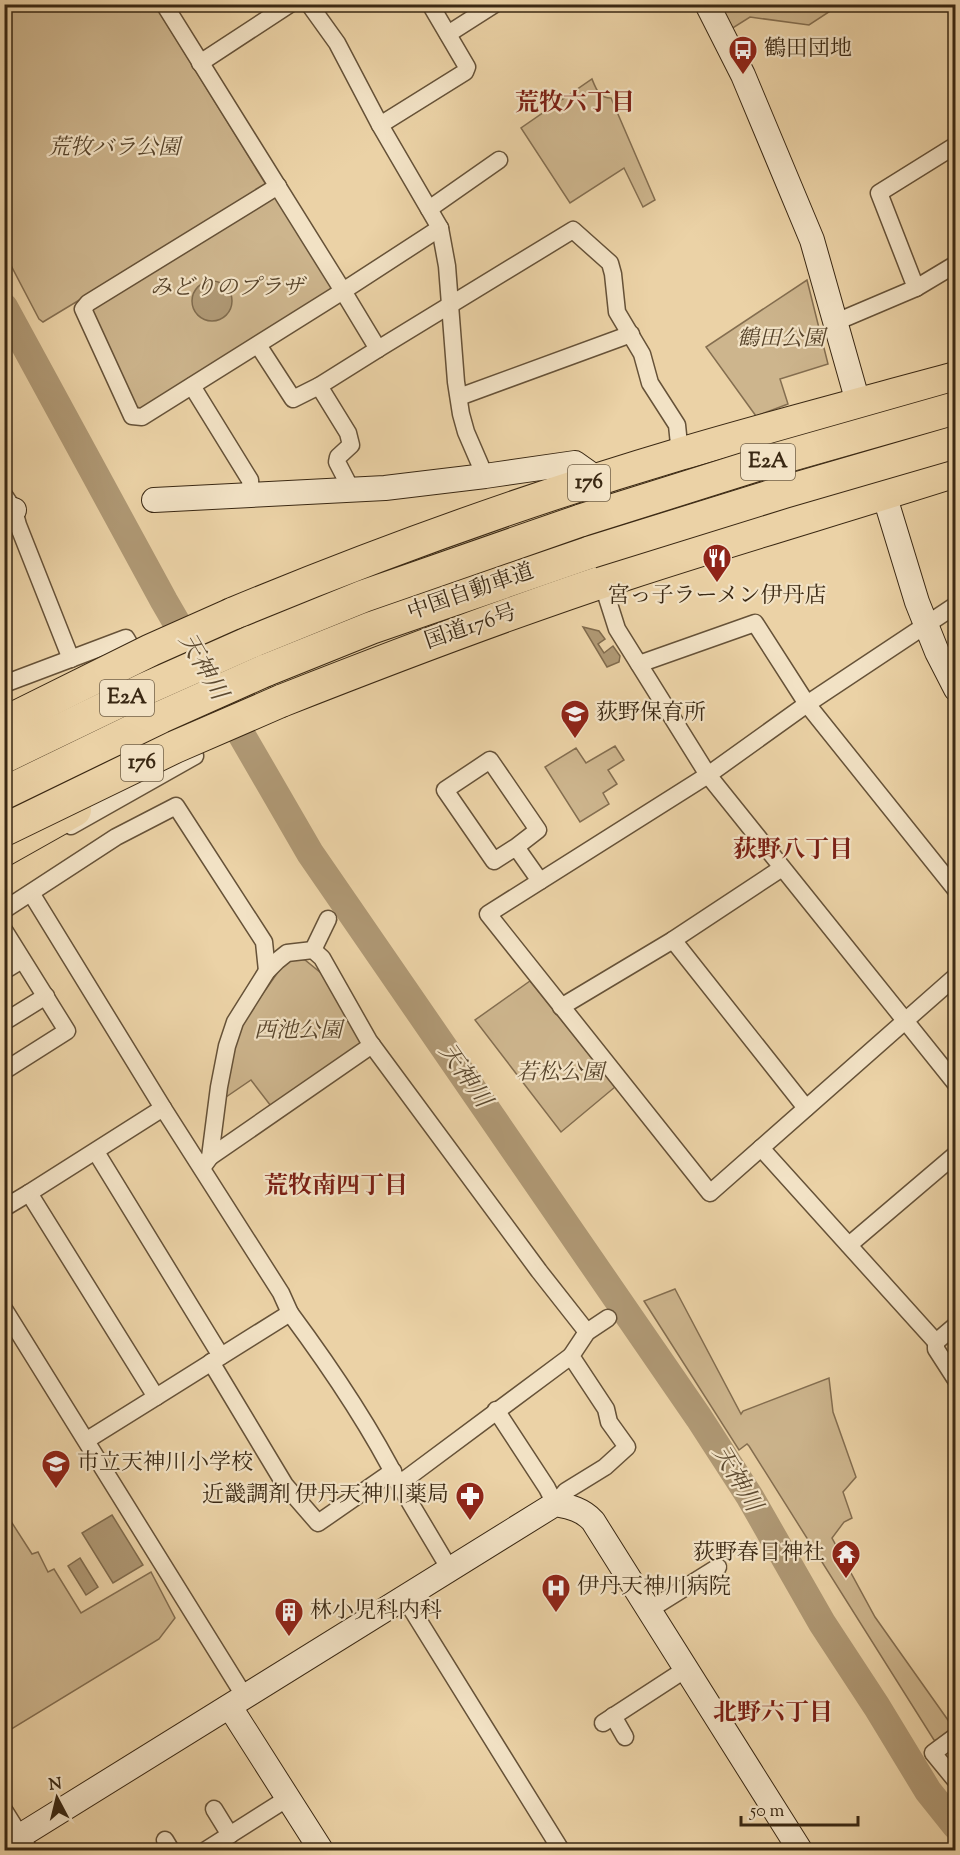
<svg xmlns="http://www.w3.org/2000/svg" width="960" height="1855" font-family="'Sorts Mill Goudy','Noto Serif JP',serif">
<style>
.green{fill:#cdb58d;stroke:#846e50;stroke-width:1.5}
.water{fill:#af9874;stroke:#806b4d;stroke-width:1.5}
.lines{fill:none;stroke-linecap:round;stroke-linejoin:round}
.river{stroke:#af9874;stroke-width:28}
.street-casing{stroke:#665238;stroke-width:19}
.secondary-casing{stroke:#3a2813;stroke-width:26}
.highway-casing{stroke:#3a2813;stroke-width:34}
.street{stroke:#f2e2c5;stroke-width:16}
.secondary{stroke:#f2e2c5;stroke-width:24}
.highway{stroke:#ebd2a6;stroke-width:32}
.highway-bridge-casing{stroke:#3a2813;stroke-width:34;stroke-linecap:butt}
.highway-bridge{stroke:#ebd2a6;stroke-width:32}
.labels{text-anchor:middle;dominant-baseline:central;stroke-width:4.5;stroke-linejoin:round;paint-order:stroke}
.shield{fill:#f2e2c5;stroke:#716048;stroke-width:1.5}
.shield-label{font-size:21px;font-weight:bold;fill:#3a2813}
.poi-label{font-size:22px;fill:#3a2813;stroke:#f2e2c5;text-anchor:start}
.park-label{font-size:22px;font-style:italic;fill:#57442b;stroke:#f2e2c5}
.street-label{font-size:22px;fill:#3a2813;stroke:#f2e2c5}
.neighbourhood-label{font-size:24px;font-weight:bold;fill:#7a1f14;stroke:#f2e2c5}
.water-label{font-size:24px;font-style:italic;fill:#5d4a30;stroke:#f2e2c5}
</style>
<rect width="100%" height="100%" fill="#ebd2a6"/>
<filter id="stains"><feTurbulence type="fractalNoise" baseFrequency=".00333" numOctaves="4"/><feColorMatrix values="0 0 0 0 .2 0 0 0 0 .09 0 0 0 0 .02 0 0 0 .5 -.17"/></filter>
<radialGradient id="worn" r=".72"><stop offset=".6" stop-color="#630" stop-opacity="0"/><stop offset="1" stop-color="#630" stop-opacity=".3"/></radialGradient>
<g class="green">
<polygon points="837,4 838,6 809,25 750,17 728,31 715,5"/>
<polygon points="4,5 155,5 265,183 263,189 43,322 39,319 5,254"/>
<path d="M592,79C596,89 599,98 611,98L655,200L643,207L624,168L570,203L521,128Z"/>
<polygon points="277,195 332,284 330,293 143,409 134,406 91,312 93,306"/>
<polygon points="807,280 828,364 780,379 788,404 756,416 706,347"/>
<polygon points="615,746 624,760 608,770 617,784 603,793 609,804 580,822 545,767 576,748 586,763"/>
<polygon points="296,958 305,960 321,973 367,1046 274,1110 251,1080 226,1097 232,1046 240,1026 285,962"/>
<polygon points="530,981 615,1087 561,1132 475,1020"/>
<polygon points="675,1289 741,1414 743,1411 829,1378 833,1412 856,1477 843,1492 852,1518 844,1522 832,1538 875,1617 955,1730 943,1741 934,1740 749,1446 747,1444 739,1450 644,1301"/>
<polygon points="5,1512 32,1554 38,1552 48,1572 54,1569 81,1613 151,1572 175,1618 159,1639 5,1733"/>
</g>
<g class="water">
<circle cx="212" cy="301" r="20"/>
<polygon points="583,627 599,631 605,639 598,644 604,653 613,646 620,656 619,662 607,667"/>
<polygon points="112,1515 143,1565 113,1583 82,1533"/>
<polygon points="80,1558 98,1587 86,1595 68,1566"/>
</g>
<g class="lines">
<polyline class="river" points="4,307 164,601 310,853 699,1418 750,1497 822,1623 877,1707 928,1791 956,1826"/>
<g class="street-casing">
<g id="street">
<polyline points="164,4 343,291 440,228"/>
<polyline points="309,4 337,43 380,125"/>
<polyline points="430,4 467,67 465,72 380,125 440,228 447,266 456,382 461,414 466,432 485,476"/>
<polyline points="448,34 495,4"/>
<polyline points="200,63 290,4"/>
<polyline points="278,186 88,303 83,309 132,416 142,417 343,291 378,349 573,230 610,263 613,274 617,312 642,354 650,383 677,425 680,454"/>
<polyline points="429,209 499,160"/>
<polyline points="916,288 956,264"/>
<polyline points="836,322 916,288 879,193 956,145"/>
<polyline points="258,345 293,399 319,386 378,349"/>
<polyline points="192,386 250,480 251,494"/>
<polyline points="319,386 348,433 351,445 338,457 337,462 351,489"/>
<polyline points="459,397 631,334"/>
<polyline points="4,495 14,510 18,525 71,659"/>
<polyline points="602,582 617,629 708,775 956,1084"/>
<polyline points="956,605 807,704 708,775 488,914 710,1193 956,976"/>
<polyline points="639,664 755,623 807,704 956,890"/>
<polyline points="4,684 126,638 195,756 71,826"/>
<polyline points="516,847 538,830 490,760 445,790 494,861 516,847 540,881"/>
<polyline points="31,893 163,1108"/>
<polyline points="4,910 116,837 176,806 264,942 267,971"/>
<polyline points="4,930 67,1031 4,1071"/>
<polyline points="673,940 806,1108"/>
<polyline points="313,950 328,919"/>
<polyline points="4,971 22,960"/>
<polyline points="561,1007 673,940 782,868"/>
<polyline points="4,1022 46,996"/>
<polyline points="761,1148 936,1342 956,1325"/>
<polyline points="96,1152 221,1356"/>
<polyline points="210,1157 372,1045"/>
<polyline points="202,1168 210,1157 219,1087 227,1046 235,1022 267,971 277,961 287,953 313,950 322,958 369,1041 539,1271 587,1332"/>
<polyline points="4,1208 29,1193"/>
<polyline points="849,1245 956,1154"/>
<polyline points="4,1309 245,1697"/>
<polyline points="936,1342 936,1349 956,1380"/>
<polyline points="211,1362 285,1485 318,1523 393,1471"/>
<path d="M156,1397L290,1313C330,1367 369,1424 399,1484L571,1356"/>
<polyline points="496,1410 547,1488 555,1504 566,1491 605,1467 627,1447 609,1422 606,1409 571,1356 587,1332 608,1318"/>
<polyline points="87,1440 156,1397 29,1193 163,1108 281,1293 290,1313"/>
<polyline points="399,1484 449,1568"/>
<polyline points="404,1597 561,1850"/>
<polyline points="649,1610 718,1567"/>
<polyline points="613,1716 625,1737"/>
<polyline points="603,1723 686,1669"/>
<polyline points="956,1736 933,1753 956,1781"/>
<polyline points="214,1809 230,1835"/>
<polyline points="4,1810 29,1850"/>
<polyline points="165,1840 171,1850"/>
<polyline points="206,1850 288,1798"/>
</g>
</g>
<g class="secondary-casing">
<g id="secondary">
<polyline points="707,4 743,75 812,240 884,494 917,602 937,652 956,689"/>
<polyline points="154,500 385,488 485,476 575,463 599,480"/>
<polyline points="4,510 14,510"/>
<polyline points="230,1707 321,1850"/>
<path d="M4,1846L555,1504C570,1507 582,1509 593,1521L800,1850"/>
</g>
</g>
<g class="highway-casing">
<g id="highway">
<path d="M232,614C379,553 528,499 680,454C771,427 864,403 956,378"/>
<polyline points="251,642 364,596 582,520"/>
<polyline points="264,671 371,628 591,552"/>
<path d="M281,701C395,656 510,612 626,574C736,538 846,506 956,471"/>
<polyline points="4,850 75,810"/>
</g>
</g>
<use href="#street" class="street"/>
<use href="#secondary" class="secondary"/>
<use href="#highway" class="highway"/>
<g class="highway-bridge-casing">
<g id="highway-bridge">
<polyline points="582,520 773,460 956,408"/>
<polyline points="591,552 784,492 956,442"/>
<polyline points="4,723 151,650 232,614"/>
<polyline points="4,757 145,689 251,642"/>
<polyline points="4,793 161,717 264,671"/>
<polyline points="4,830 175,747 281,701"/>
</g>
</g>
<use href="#highway-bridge" class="highway-bridge"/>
</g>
<defs>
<g id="bus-pin" transform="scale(1.5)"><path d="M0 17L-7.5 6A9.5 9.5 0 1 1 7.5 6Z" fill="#8f2418" stroke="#f2e2c5"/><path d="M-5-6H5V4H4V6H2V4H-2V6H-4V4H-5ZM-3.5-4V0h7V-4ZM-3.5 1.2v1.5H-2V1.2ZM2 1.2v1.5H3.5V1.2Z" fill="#fff"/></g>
<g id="restaurant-pin" transform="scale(1.5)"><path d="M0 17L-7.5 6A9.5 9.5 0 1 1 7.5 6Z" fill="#8f2418" stroke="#f2e2c5"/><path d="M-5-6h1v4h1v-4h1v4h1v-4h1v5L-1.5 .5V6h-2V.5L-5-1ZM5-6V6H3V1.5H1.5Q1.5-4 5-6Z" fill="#fff"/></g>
<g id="school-pin" transform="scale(1.5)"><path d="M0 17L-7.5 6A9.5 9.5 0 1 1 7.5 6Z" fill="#8f2418" stroke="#f2e2c5"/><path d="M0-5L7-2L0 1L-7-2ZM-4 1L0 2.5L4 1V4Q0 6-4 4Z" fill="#fff"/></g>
<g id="pharmacy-pin" transform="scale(1.5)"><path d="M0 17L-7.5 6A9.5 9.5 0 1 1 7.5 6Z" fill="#8f2418" stroke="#f2e2c5"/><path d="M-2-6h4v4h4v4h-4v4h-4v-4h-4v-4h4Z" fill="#fff"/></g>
<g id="temple-pin" transform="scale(1.5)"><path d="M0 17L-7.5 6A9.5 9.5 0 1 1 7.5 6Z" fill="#8f2418" stroke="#f2e2c5"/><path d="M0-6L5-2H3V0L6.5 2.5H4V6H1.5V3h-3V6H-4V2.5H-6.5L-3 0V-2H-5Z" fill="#fff"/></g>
<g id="hospital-pin" transform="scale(1.5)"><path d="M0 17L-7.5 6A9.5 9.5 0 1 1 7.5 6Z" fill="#8f2418" stroke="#f2e2c5"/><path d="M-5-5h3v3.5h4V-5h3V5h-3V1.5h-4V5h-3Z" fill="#fff"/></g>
<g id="building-pin" transform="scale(1.5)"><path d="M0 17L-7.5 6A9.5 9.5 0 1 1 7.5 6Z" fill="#8f2418" stroke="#f2e2c5"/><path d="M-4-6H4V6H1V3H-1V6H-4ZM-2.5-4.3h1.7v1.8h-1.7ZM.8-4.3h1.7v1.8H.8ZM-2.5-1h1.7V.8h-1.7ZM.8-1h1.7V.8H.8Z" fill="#fff"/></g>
</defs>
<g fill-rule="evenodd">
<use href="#bus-pin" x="743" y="50"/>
<use href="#restaurant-pin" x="717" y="558"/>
<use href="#school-pin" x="575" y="714"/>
<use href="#school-pin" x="56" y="1464"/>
<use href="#pharmacy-pin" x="470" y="1496"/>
<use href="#temple-pin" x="846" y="1554"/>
<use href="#hospital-pin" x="556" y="1588"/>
<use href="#building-pin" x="289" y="1612"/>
</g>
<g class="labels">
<g class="shield">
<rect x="741" y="444" width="54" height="36" rx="4.5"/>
<rect x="568" y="465" width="42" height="36" rx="4.5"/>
<rect x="100" y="680" width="54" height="36" rx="4.5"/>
<rect x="121" y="745" width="42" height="36" rx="4.5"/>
</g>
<g class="shield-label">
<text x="768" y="462">E2A</text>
<text x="589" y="483">176</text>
<text x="127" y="698">E2A</text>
<text x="142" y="763">176</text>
</g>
<g class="poi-label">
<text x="764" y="50">鶴田団地</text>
<text x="717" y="597" text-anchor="middle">宮っ子ラーメン伊丹店</text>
<text x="596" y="714">荻野保育所</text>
<text x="77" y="1464">市立天神川小学校</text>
<text x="449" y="1496" text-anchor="end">近畿調剤 伊丹天神川薬局</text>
<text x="825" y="1554" text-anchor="end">荻野春日神社</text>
<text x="577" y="1588">伊丹天神川病院</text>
<text x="310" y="1612">林小児科内科</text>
</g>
<g class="park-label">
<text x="114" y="149">荒牧バラ公園</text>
<text x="227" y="289">みどりのプラザ</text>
<text x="781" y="340">鶴田公園</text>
<text x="298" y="1032">西池公園</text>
<text x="560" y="1074">若松公園</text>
</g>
<g class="street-label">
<text transform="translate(471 593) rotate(-19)">中国自動車道</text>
<text transform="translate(471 628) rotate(-19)">国道176号</text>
</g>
<g class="neighbourhood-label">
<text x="575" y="104">荒牧六丁目</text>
<text x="793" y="851">荻野八丁目</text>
<text x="336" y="1187">荒牧南四丁目</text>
<text x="773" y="1714">北野六丁目</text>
</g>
<g class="water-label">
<text transform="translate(202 667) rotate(60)">天神川</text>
<text transform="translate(464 1076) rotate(55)">天神川</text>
<text transform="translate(736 1479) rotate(59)">天神川</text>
</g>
</g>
<rect width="960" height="1855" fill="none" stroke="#ebd2a6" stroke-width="24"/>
<rect x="6" y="6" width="948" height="1843" fill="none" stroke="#3a2813" stroke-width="3"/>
<rect x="12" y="12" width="936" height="1831" fill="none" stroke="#3a2813" stroke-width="1.5"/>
<g transform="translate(57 1798) rotate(353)" stroke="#f2e2c5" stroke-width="4.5" paint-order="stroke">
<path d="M0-4.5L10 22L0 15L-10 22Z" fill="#3a2813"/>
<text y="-9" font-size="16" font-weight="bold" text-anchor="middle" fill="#3a2813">N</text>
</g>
<path d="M741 1816v9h117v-9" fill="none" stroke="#3a2813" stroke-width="3"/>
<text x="750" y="1816" font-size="18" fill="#3a2813" stroke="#f2e2c5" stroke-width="4.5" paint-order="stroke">50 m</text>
<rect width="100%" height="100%" filter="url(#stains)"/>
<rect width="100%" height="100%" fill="url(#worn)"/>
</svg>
